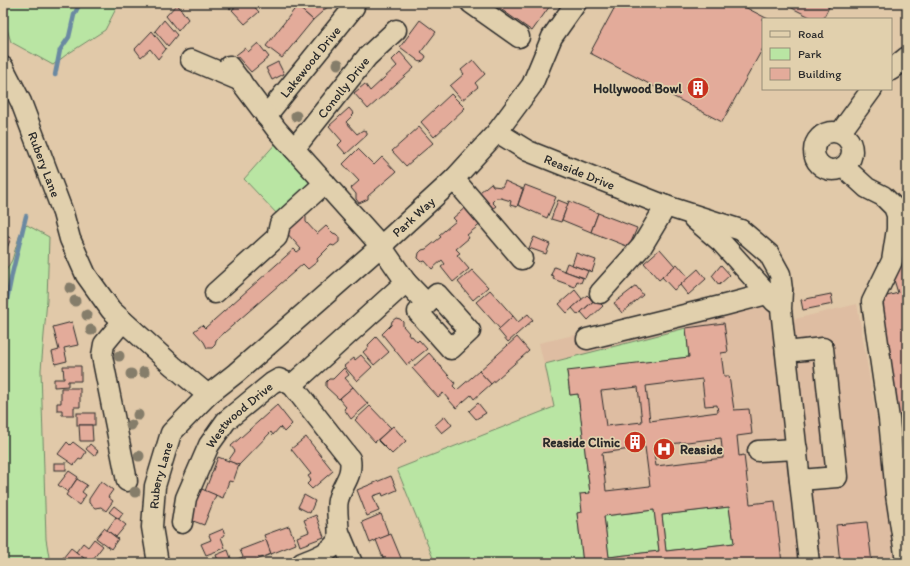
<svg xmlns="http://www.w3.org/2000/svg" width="910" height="566" font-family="Itim,sans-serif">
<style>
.built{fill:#debda2}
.green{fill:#b9e5a3;stroke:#728867}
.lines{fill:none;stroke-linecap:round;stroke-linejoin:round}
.stream{stroke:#6b89a2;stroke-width:4.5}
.building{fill:#e3ab9a;stroke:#2b2b2b;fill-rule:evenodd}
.minor-casing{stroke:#2b2b2b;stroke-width:23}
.minor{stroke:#e1d0ad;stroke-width:20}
.tree{fill:#857d6a}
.labels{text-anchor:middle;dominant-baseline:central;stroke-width:3.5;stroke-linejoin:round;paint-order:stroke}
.street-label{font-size:13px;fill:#2b2b2b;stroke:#e1d0ad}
.poi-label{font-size:13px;font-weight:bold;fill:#2b2b2b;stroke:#e1d0ad;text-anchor:end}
</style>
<rect width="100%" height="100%" fill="#e1c9a9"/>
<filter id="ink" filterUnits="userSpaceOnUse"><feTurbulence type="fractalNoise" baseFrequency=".025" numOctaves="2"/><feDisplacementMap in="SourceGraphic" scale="8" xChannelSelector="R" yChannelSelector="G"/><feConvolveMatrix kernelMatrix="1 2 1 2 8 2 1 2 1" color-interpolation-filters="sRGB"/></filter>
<g filter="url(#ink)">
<polygon class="built" points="751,295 795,319 857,304 878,428 894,563 435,563 397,469 554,407 539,343"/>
<g class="green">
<polygon points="3,3 119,3 105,30 66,55 53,65 11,42 3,16"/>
<polygon points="277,142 313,184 278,215 244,179"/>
<polygon points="23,224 26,226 27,225 49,237 47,300 41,370 46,539 50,563 3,563 3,276 12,260"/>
<polygon points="686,328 689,357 567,372 570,395 578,394 590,493 582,512 577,513 583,563 435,563 397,469 554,407 545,364"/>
<polygon points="729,507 734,543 666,551 662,515"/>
<polygon points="654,510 659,551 609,557 604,516"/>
</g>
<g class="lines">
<g class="stream">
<polyline points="55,75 60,50 69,37 74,15 80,3"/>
<polyline points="3,320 12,274 26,216"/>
<polyline points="3,516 3,531"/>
<polyline points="3,559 4,563"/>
</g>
</g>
<g class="building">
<polygon points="226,3 237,3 230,9"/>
<polygon points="240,3 251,3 259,12 245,24 232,10"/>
<polygon points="301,3 332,3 313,20 297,6"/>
<polygon points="492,3 552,3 532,31"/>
<polygon points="617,3 737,3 768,19 763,19 763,48 722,122 590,53"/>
<polygon points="782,3 831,3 823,19 814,19"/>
<polygon points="177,4 188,19 178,31 166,16"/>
<polygon points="297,6 313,20 282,58 266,46"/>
<polygon points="164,20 177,35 168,46 155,31"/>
<polygon points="420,20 436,32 421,52 425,55 426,57 423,61 420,62 400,47"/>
<polygon points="152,31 166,49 158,59 150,49 141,57 135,49"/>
<polygon points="258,43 269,57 251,72 236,55 245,48 248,52"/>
<polygon points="400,52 414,68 368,109 354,93 365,84 370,91 397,66 392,60"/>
<polygon points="473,60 485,74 475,83 478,87 462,100 450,86 464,74 461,70"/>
<polygon points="278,62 284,74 272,80 266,68"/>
<polygon points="451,94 465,108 434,137 421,122"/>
<polygon points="349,108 354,114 346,122 357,134 363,130 367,132 367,135 346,154 338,145 342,141 329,126"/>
<polygon points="419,127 433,143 406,166 392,151"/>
<polygon points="358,149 374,165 382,157 396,172 368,196 368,199 359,203 356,199 356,194 351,188 359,181 343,164"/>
<polygon points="505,181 523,189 517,207 510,205 511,201 501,198 496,198 492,202 496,206 488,212 475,196 491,183 493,186 502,187"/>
<polygon points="525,185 556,197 547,218 518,205"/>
<polygon points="558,200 568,204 561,222 551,219"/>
<polygon points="569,201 598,213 591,232 562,220"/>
<polygon points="467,206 482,223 467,235 469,238 456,249 460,253 457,255 469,269 453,282 441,267 445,264 442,260 432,269 425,261 422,262 418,258 419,253 422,250 426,249 441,237 439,235 456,221 453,218"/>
<polygon points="598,213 637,228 629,247 591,232"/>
<polygon points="296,216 306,216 306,222 317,234 326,226 333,233 336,234 339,237 339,242 334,246 331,245 317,259 318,261 308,269 303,264 216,340 215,345 212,348 207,348 204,342 194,331 202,325 205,328 294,249 297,252 301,249 286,232 297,222"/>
<polygon points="3,235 11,238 3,258"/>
<polygon points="534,237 550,244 546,254 529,248"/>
<polygon points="660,249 675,266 659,280 644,263"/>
<polygon points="576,253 596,260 592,272 572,265"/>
<polygon points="907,258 907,413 898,416 869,301 898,293 889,263"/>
<polygon points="567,263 588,271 585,278 564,271"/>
<polygon points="677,264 689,278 674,290 662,277"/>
<polygon points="721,265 730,275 719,285 712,276"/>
<polygon points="554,267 583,278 581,283 577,281 575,287 553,279 554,276 551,275"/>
<polygon points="698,269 706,279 688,295 680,285"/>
<polygon points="472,270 488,287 473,300 458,282"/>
<polygon points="636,286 643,295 622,313 614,303"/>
<polygon points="490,290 513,316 500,329 476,302"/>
<polygon points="575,290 582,299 567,313 559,304"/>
<polygon points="831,294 833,304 803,310 801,300"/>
<polygon points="587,295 593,301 578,315 572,308"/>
<polygon points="596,299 603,306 588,320 581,312"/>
<polygon points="528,314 533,320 508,342 498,330 513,316 518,322"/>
<polygon points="396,318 400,319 403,322 403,326 409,333 408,334 410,337 412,336 417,342 419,340 427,349 407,365 382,334 391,325 392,321"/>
<polygon points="72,322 78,345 64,348 67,361 55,364 52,352 59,350 53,327"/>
<path d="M724,323L728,352L721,353L724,376H729L734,410L749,409L752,434L737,436L739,456L744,455L750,504L775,501L782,563H583L577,513L582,512L580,494L590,493L578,394L570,395L567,371L689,357L686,328ZM702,379L705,406L717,405L718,412L650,421L646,386ZM638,387L642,422L606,426L601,391ZM721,438L723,458L656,466L653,446ZM645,447L650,486L606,491L602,453ZM729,507L734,543L666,551L662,515ZM654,510L659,551L609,557L604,516Z"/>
<polygon points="376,337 389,352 374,365 363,352 369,347 368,345"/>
<polygon points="517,337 529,351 491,384 479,371"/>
<polygon points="429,353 455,383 453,386 457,390 479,371 491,384 474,399 471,395 456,408 443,393 438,397 412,368"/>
<polygon points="361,355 372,367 357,381 344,366 354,358 355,360"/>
<polygon points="63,366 81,366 81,381 68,381 68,386 54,387 54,379 64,379"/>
<polygon points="344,368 349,375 345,378 353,387 339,399 326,387 326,382 329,379 333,379"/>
<polygon points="353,387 368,404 351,419 344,409 346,407 339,399"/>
<polygon points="61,388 80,388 80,407 74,407 74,415 62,415 62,410 57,410 57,403 61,403"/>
<polygon points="478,403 486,413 476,419 469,411"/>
<polygon points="277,405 292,424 284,432 280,427 273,435 271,432 239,465 228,461 235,451 231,446"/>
<polygon points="370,406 391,428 375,442 355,420"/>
<rect x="77" y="413" width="18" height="12"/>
<polygon points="445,416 452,425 442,433 435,425"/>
<polygon points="79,425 92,425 93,441 80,441"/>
<polygon points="393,426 406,441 392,454 378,440"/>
<polygon points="306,437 333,471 312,489 307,484 311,480 308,476 311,474 291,449"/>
<polygon points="67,442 70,445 73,442 86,452 81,460 79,459 74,465 58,454"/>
<polygon points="90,444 98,451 94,456 86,449"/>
<polygon points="218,457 239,465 233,482 229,481 223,498 205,491"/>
<rect x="54" y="463" width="12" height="7"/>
<polygon points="69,471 78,477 68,492 58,485"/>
<polygon points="391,476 397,490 383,496 382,493 373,496 379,511 367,516 357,490"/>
<polygon points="77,479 87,485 82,492 86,495 79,505 66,495"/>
<polygon points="101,481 113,490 108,497 113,501 106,511 101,507 95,508 89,503 89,499"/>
<polygon points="197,487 216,495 204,525 185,518"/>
<polygon points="304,495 315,501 310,513 298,507"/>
<polygon points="114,506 123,513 119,519 109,512"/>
<polygon points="381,514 389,535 370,543 362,522"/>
<polygon points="316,515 324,537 300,546 297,537 309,532 304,520"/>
<polygon points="116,517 126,525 116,537 107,530"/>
<polygon points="867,522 872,563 840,563 836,525"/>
<polygon points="289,526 296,544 271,554 264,535"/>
<polygon points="104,528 118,539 111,549 96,538"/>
<polygon points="223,529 225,535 221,537 225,548 206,555 201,544 211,540 209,535"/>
<polygon points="391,534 403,563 385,563 376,540"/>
<polygon points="94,539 103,546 90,563 76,552 83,543 88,547"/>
<polygon points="266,540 271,554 249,563 219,563 216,555 228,550 232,561 243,557 240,550"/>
<polygon points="71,548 85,559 82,563 69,563 63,558"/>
</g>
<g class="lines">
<g class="minor-casing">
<g id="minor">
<polyline points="471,3 519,37"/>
<polyline points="191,60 241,81"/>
<path id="s1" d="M3,67L21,102L63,213L70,239L86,275L111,310L173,366L208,395"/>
<polyline points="891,70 907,57"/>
<path id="s2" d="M266,116L354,7L351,3"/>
<circle cx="833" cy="151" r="19"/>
<path id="s3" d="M497,132L528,151L666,206L741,230L769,254L780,274L782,290L781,309L809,563"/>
<polyline points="840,133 872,89"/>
<path id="s4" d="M294,149L367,57L396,30"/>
<polyline points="844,167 867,188 883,196 894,207 897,215 897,229 892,261 872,302 889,419 896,495 905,554 907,561"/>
<polyline points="454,179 522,259"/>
<polyline points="694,219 722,243 775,302"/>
<polyline points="406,282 427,304 437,294 470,331 451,349 418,312 427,304"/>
<polyline points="215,293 277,237 280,224 325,183"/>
<polyline points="600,293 642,246 666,206"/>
<polyline points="123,321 104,344 102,356 127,481"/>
<polyline points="587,339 725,305 782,290"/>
<polyline points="786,352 823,348 837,477 800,480"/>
<path d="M292,385L350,459C353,477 342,484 338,500C335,512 342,535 336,543C328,554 314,558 302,563"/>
<polyline points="758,451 797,449"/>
<path id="s5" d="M182,523L186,498L209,445L226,421L272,383L279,379L292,385L406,282L381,246L277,130L229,66"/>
<polyline points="339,532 352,563"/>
<path id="s6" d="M158,563L152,527L155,486L171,433L208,395L236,373L381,246L454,179L497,132L532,85L552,37L576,3"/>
</g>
</g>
<use href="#minor" class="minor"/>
</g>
<g class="tree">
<circle cx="338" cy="64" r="5.5"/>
<circle cx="296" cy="116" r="5.5"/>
<circle cx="70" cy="288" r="5.5"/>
<circle cx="75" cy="301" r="5.5"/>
<circle cx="87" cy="315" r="5.5"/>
<circle cx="91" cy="330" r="5.5"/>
<circle cx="119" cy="356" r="5.5"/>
<circle cx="144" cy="372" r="5.5"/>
<circle cx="131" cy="374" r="5.5"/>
<circle cx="138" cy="415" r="5.5"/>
<circle cx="131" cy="425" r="5.5"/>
<circle cx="139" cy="456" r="5.5"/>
<circle cx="135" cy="492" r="5.5"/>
</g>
</g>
<defs>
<g id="building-disc" transform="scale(1.15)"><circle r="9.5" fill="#c8321e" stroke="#e1d0ad"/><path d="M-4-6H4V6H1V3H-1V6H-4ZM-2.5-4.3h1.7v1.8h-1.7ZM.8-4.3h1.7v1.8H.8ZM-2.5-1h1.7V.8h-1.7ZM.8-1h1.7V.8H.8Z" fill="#fff"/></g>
<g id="hospital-disc" transform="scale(1.15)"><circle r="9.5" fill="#c8321e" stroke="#e1d0ad"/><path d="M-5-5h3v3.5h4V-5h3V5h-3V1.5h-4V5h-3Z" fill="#fff"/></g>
</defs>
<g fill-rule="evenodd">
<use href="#building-disc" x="698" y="88"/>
<use href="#building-disc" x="635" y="442"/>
<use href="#hospital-disc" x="664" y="449"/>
</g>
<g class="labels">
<g class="street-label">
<text stroke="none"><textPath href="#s2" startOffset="70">Lakewood Drive</textPath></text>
<text stroke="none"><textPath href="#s4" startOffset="79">Conolly Drive</textPath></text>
<text stroke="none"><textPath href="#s1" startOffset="106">Rubery Lane</textPath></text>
<text stroke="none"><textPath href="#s3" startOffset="92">Reaside Drive</textPath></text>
<text stroke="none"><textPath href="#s6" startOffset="458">Park Way</textPath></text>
<text stroke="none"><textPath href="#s5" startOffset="126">Westwood Drive</textPath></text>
<text stroke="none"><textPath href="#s6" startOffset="89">Rubery Lane</textPath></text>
</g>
<g class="poi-label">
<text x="682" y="88">Hollywood Bowl</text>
<text x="620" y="442">Reaside Clinic</text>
<text x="680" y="449" text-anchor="start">Reaside</text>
</g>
</g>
<rect width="910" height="566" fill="none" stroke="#e1d0ad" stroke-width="16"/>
<rect x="8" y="8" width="894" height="550" fill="none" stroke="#2b2b2b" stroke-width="1.5" filter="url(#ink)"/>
<rect x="762" y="18" width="130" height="72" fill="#e1d0ad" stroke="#988e79"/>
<rect x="770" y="31" width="20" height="6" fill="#e1d0ad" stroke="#988e79"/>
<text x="798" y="38" font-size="12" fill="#2b2b2b">Road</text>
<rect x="770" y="48" width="20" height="12" fill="#b9e5a3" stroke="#988e79"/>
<text x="798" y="58" font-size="12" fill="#2b2b2b">Park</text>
<rect x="770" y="68" width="20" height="12" fill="#e3ab9a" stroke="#988e79"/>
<text x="798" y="78" font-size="12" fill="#2b2b2b">Building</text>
</svg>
